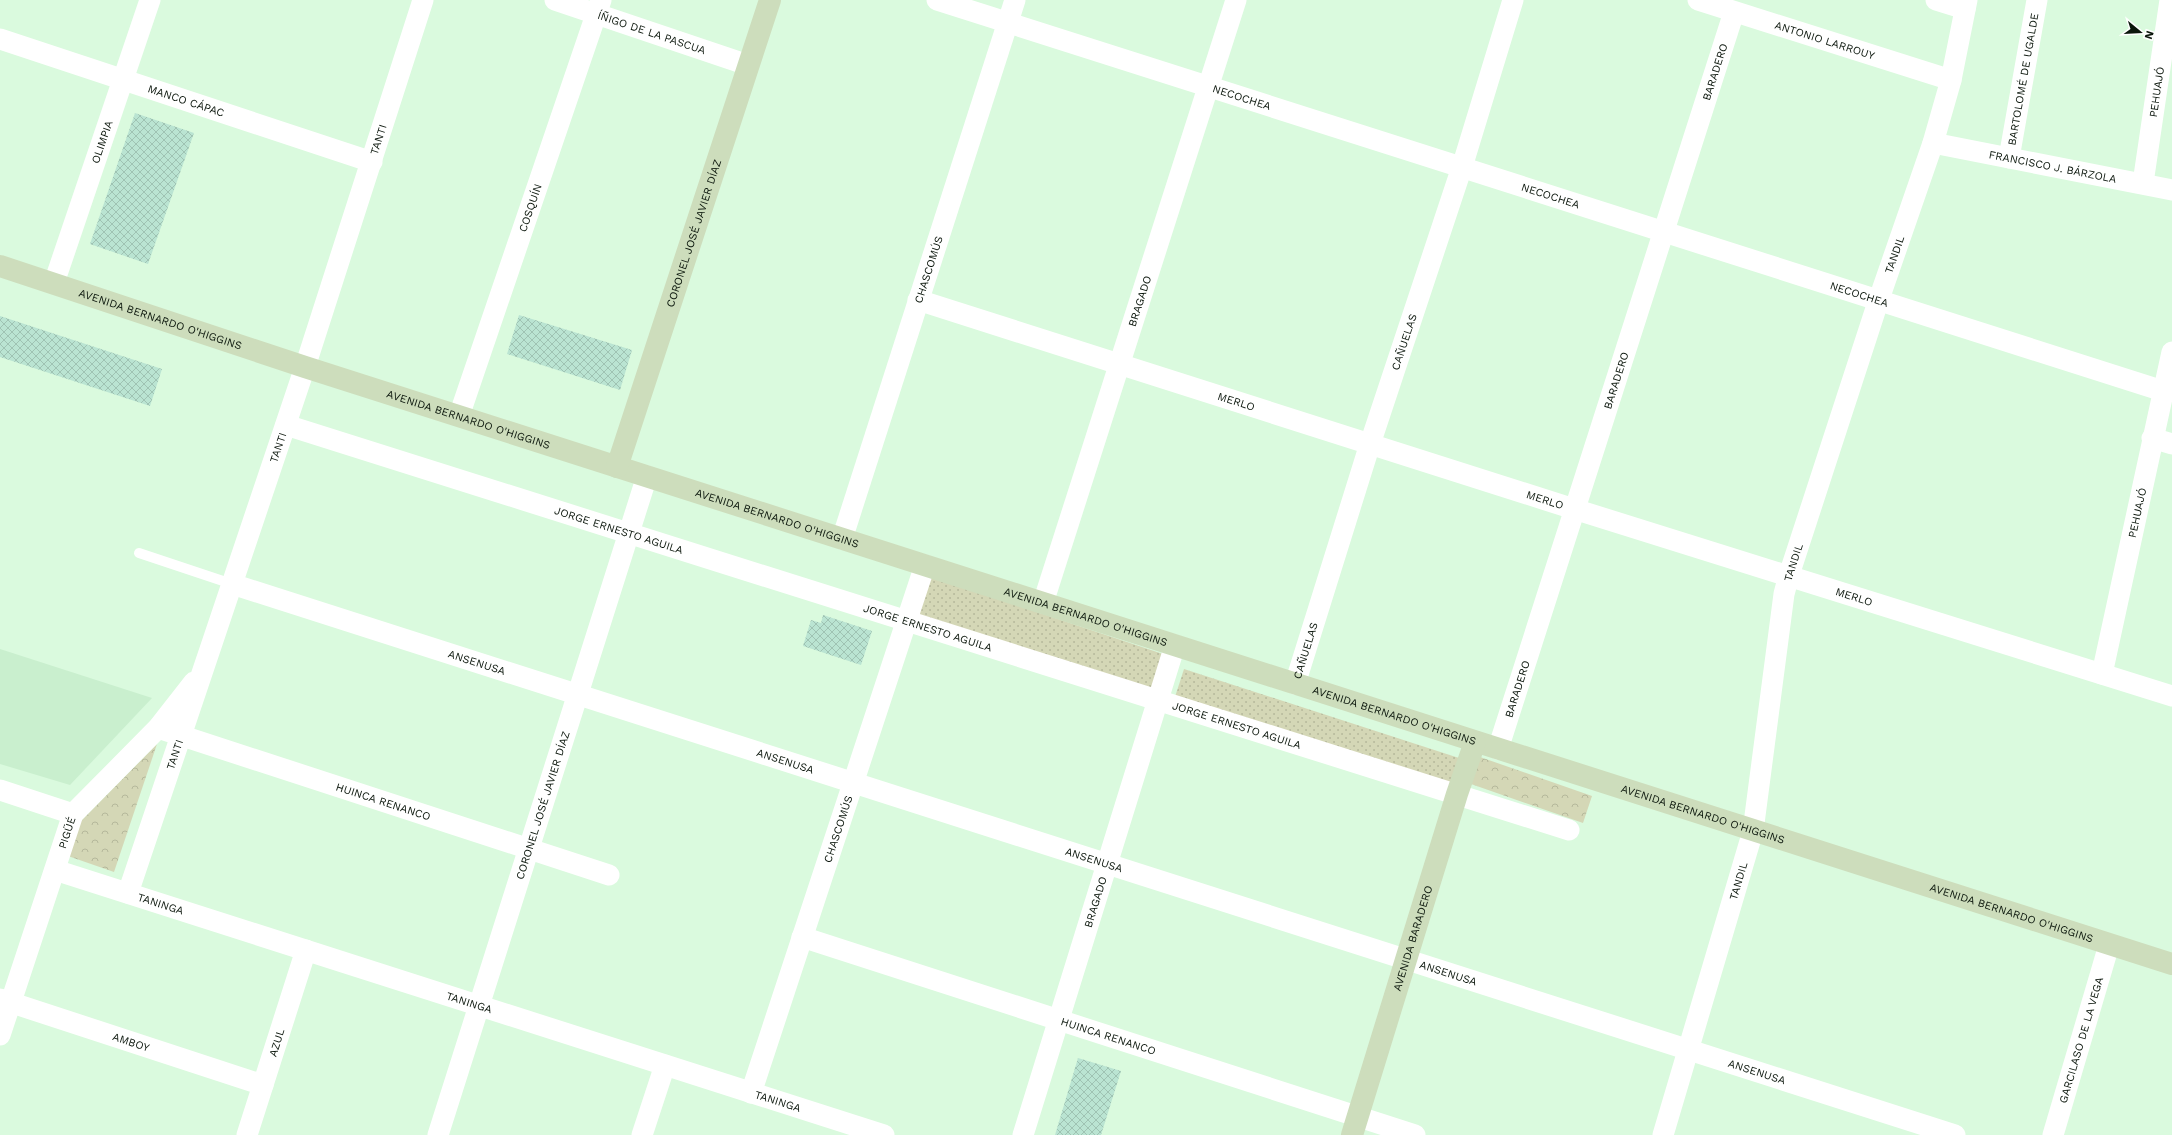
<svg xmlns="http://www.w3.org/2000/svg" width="2172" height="1135" font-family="'Work Sans',sans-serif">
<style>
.built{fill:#c9efce}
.grass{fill:url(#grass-dots)}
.park{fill:url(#park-crowns)}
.building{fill:url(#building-cross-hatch)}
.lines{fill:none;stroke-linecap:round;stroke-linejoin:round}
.service{stroke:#fff;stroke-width:10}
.minor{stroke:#fff;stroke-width:21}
.secondary{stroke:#cdddbc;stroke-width:22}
.labels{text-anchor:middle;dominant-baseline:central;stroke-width:3;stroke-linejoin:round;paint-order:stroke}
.street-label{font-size:11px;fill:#0b160c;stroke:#fff}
</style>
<defs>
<pattern id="grass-dots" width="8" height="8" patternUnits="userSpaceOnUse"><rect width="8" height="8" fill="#d4d7b6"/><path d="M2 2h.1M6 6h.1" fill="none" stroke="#b5b89b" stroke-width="1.8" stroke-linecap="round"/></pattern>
<pattern id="park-crowns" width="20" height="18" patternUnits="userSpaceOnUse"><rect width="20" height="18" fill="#d4d7b6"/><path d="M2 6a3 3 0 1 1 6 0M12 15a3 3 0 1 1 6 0" fill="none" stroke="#b5b89b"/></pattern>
<pattern id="building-cross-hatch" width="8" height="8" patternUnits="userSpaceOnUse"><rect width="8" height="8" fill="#bae4d2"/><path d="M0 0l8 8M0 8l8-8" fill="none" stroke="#9fc3b3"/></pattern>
</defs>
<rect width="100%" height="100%" fill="#dafade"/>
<polygon class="built" points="0,649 152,698 70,785 0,764"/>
<g class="grass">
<polygon points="926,575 1166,655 1155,692 913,615"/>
<polygon points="1184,669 1459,758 1448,790 1174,700"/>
</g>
<g class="park">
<polygon points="157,744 114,872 68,856 79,823"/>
<polygon points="1480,757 1592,796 1583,823 1471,784"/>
</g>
<g class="building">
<polygon points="135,113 194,133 148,264 90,244"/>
<polygon points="519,315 632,350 620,390 507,354"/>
<polygon points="0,316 162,369 150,406 0,357"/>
<polygon points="823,615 872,631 861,665 803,646 811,620 821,623"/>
<polygon points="1078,1058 1121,1071 1101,1135 1055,1135"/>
</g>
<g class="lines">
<polyline class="service" points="139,553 232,584"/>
<g class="minor">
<path id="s1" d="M555,0L748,65"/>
<path id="s2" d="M937,0L2163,391"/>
<path id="s3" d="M1698,0L1951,80"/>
<polyline points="1936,0 1965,9"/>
<path id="s4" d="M0,39L372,162"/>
<path id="s5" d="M1933,143L2172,190"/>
<path id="s6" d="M2009,158L2037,0"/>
<path id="s7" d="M2143,183L2170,0"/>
<path id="s8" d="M54,283L150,0"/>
<path id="s9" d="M918,300L1574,509L2172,696"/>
<path id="s10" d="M459,416L601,0"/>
<path id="s11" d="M286,425L1569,830"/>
<polyline points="2152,438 2172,444"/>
<path id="s12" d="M842,539L1015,0"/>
<path id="s13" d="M232,584L1955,1135"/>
<path id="s14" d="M1043,603L1236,0"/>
<path id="s15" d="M2102,674L2172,352"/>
<path id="s16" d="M1295,684L1370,444L1462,167L1513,0"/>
<path id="s17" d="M158,728L609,875"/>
<path id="s18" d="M1498,749L1734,12"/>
<polyline points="0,790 73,814"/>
<path id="s19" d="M55,870L884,1135"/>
<path id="s20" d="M128,893L305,367L423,0"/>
<path id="s21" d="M802,937L1415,1135"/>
<path id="s22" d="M0,999L263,1085"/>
<path id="s23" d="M0,1035L73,814L158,728L194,682"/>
<path id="s24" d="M751,1093L925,565"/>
<path id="s25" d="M247,1135L306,950"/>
<path id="s26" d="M438,1135L647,476"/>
<polyline points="642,1135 665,1065"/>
<path id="s27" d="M1023,1135L1175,645"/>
<path id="s28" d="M1663,1135L1753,831L1784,594L1789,575L1879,299L1933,143L1951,80L1967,0"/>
<path id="s29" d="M2053,1135L2109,945"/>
</g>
<g class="secondary">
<path id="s30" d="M0,266L305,367L2172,964"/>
<path id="s31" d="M617,467L770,0"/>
<path id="s32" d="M1352,1135L1457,794L1475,742"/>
</g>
</g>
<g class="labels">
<g class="street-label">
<text stroke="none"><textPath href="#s1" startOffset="102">ÍÑIGO DE LA PASCUA</textPath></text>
<text stroke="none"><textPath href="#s3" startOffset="133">ANTONIO LARROUY</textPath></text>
<text stroke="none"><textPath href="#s18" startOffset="711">BARADERO</textPath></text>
<text stroke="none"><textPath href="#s6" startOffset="80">BARTOLOMÉ DE UGALDE</textPath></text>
<text stroke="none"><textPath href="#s7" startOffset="92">PEHUAJÓ</textPath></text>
<text stroke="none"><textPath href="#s2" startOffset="320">NECOCHEA</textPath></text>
<text stroke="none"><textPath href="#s4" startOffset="196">MANCO CÁPAC</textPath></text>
<text stroke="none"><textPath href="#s20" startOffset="794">TANTI</textPath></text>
<text stroke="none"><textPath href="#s8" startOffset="149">OLIMPIA</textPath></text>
<text stroke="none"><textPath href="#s5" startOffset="122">FRANCISCO J. BÁRZOLA</textPath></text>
<text stroke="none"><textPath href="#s2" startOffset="644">NECOCHEA</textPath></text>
<text stroke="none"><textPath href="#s10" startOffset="220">COSQUÍN</textPath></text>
<text stroke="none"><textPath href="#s31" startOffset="246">CORONEL JOSÉ JAVIER DÍAZ</textPath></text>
<text stroke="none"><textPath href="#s28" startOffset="913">TANDIL</textPath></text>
<text stroke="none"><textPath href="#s12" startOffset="283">CHASCOMÚS</textPath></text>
<text stroke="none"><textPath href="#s2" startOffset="968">NECOCHEA</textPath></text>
<text stroke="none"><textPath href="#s14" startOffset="317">BRAGADO</textPath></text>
<text stroke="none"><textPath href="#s30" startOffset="169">AVENIDA BERNARDO O'HIGGINS</textPath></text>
<text stroke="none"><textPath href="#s16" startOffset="359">CAÑUELAS</textPath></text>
<text stroke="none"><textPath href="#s18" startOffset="387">BARADERO</textPath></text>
<text stroke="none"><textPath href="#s9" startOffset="334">MERLO</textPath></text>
<text stroke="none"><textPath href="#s30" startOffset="493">AVENIDA BERNARDO O'HIGGINS</textPath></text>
<text stroke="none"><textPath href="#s20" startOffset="470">TANTI</textPath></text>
<text stroke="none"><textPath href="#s9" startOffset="658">MERLO</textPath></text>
<text stroke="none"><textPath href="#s15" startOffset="165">PEHUAJÓ</textPath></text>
<text stroke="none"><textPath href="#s30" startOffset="817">AVENIDA BERNARDO O'HIGGINS</textPath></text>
<text stroke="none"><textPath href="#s11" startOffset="349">JORGE ERNESTO AGUILA</textPath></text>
<text stroke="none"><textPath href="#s28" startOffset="589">TANDIL</textPath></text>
<text stroke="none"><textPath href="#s9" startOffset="982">MERLO</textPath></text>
<text stroke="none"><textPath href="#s30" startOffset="1141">AVENIDA BERNARDO O'HIGGINS</textPath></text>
<text stroke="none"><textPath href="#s11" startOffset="673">JORGE ERNESTO AGUILA</textPath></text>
<text stroke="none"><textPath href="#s16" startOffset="35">CAÑUELAS</textPath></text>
<text stroke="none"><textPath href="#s13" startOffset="257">ANSENUSA</textPath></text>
<text stroke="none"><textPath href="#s18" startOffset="63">BARADERO</textPath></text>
<text stroke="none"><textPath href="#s30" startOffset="1465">AVENIDA BERNARDO O'HIGGINS</textPath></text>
<text stroke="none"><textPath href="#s11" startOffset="997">JORGE ERNESTO AGUILA</textPath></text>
<text stroke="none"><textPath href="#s20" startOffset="146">TANTI</textPath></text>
<text stroke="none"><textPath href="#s13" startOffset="581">ANSENUSA</textPath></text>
<text stroke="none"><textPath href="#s17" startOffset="237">HUINCA RENANCO</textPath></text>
<text stroke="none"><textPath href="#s26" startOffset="346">CORONEL JOSÉ JAVIER DÍAZ</textPath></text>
<text stroke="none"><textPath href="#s30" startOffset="1789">AVENIDA BERNARDO O'HIGGINS</textPath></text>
<text stroke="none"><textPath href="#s24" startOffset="278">CHASCOMÚS</textPath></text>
<text stroke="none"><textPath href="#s23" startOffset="213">PIGÜÉ</textPath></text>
<text stroke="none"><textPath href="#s13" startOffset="905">ANSENUSA</textPath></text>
<text stroke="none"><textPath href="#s28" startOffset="265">TANDIL</textPath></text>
<text stroke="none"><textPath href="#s27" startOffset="244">BRAGADO</textPath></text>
<text stroke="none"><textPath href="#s19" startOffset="111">TANINGA</textPath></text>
<text stroke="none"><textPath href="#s30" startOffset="2113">AVENIDA BERNARDO O'HIGGINS</textPath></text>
<text stroke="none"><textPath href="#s32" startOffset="206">AVENIDA BARADERO</textPath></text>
<text stroke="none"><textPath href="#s13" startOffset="1277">ANSENUSA</textPath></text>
<text stroke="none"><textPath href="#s19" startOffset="435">TANINGA</textPath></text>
<text stroke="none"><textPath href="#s21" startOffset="322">HUINCA RENANCO</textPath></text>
<text stroke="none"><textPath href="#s29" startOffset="99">GARCILASO DE LA VEGA</textPath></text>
<text stroke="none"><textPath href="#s22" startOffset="138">AMBOY</textPath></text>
<text stroke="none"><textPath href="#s25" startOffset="97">AZUL</textPath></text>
<text stroke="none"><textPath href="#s13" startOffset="1601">ANSENUSA</textPath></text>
<text stroke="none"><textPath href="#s19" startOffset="759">TANINGA</textPath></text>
</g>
</g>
<g transform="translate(2140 32) rotate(108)" stroke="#ffffff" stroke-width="3" paint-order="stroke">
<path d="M0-3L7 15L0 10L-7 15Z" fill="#0b160c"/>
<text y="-6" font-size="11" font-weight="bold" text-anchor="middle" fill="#0b160c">N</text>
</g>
</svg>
